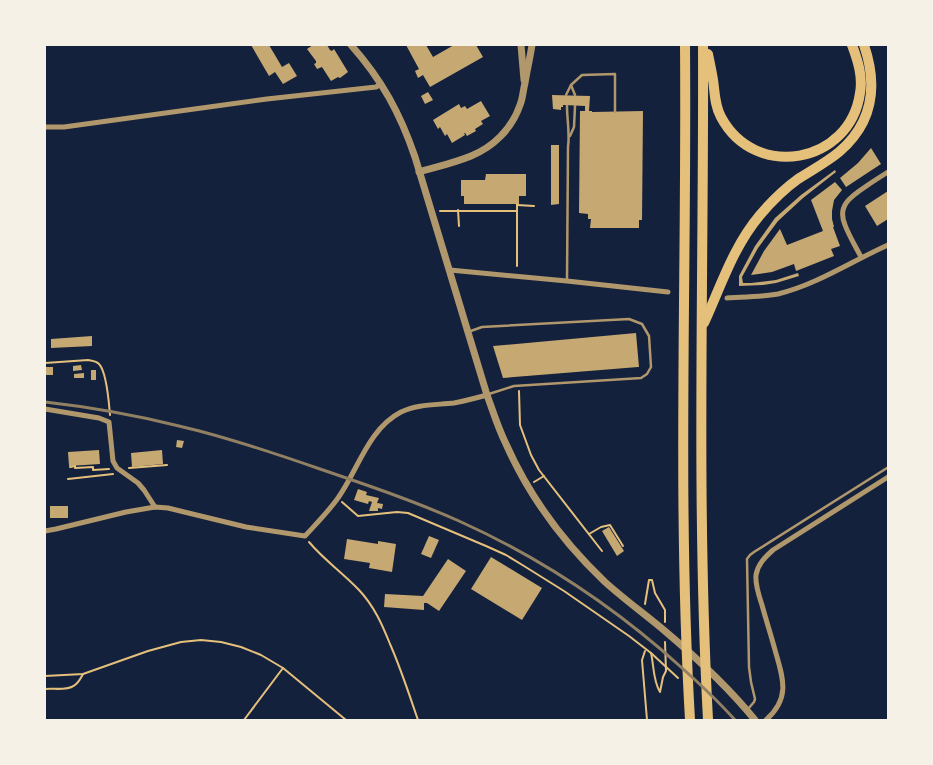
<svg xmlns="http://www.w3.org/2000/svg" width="933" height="765" font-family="Karla,sans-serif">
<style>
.building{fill:#c6a872}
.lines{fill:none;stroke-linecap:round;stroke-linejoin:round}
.path{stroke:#e5c07b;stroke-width:2}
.service{stroke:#b1986c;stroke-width:2.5}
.minor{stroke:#b1986c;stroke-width:5}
.tertiary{stroke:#b1986c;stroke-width:7}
.motorway{stroke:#e5c07b;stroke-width:10}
.rail{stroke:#918062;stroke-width:3}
</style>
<rect width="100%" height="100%" fill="#14213d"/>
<g class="building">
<polygon points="251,45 269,45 282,67 289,63 297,76 283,84 275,72 269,76"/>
<polygon points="313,45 327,45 330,50 332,51 334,49 348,72 340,78 338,77 331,81 322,67 317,69 314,64 316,63 316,61 307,49"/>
<polygon points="406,45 426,45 433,57 454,45 476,45 483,57 430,87 423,75 418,78 415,71 419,69"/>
<polygon points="428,92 433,100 425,104 421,96"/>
<polygon points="552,95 590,96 589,111 592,111 592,112 643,111 642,220 639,220 639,228 590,228 591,219 588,219 588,214 579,213 580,111 585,111 585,106 563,105 563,107 561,107 561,110 553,109"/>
<polygon points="481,101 490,116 481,121 483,124 475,129 476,131 467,136 465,133 464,133 465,135 452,143 447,134 445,136 440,127 438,129 433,120 459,104 461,108 465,106 467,109"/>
<polygon points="551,145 559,145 559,204 551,205"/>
<polygon points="871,148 881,164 846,187 840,178 858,163"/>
<polygon points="835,170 836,172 803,198 778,221 758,248 742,277 743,283 751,283 776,280 798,273 799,276 776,283 763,285 739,286 739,276 755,246 775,218 801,195"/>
<polygon points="486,174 526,174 526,196 519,196 519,204 464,204 464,196 461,196 461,180 485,180"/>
<polygon points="835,182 842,190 834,200 832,211 832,219 834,227 833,227 840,246 831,249 834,256 796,271 794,264 772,272 751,275 764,251 780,229 787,245 823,231 811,200"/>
<polygon points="888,191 888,219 877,226 865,206"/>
<polygon points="636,333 639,367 638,367 503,378 493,346"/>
<polygon points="92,336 92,346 51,348 51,339"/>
<polygon points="81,365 82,370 73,371 73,366"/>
<rect x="45" y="367" width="8" height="8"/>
<rect x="91" y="370" width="5" height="10"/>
<polygon points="84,373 84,378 74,378 74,374"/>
<polygon points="177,440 184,441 182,448 176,447"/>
<polygon points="99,450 100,464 69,466 68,452"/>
<polygon points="162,450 163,464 132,467 131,453"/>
<polygon points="358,489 367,492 366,495 379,498 377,503 383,504 382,509 378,508 378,511 369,511 372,502 369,501 368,504 354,500"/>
<rect x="50" y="506" width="18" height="12"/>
<polygon points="609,527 624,551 617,556 602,531"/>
<polygon points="429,536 439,540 431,558 421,554"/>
<polygon points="347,539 378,544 378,541 396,544 392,572 369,568 370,563 344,559"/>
<polygon points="491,557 542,588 522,620 471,589"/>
<polygon points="448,559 466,571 439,611 427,603 424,603 424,610 384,607 385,594 423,596"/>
</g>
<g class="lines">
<g class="path">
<polyline points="517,205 534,206"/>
<polyline points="458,210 459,226"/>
<polyline points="440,211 517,211"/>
<polyline points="517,266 517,204"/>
<path d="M45,363L88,360C92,361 96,361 99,364C107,372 109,404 110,415"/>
<polyline points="519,391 520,425 531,455 539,470 602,551"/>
<polyline points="70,467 75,466 75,468 93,467 93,470 109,469"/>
<polyline points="129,468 167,465"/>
<polyline points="68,479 113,474"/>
<polyline points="534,482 544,476"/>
<polyline points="342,502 358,516 397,512 408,513 486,546 506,555 524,566 564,591 629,636 651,653 678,678"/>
<polyline points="589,534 601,527 610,525 623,546"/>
<path d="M309,542C324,560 343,573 359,590C374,606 382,624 390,644C401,669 409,694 418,720"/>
<polyline points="645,604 649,580 652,580 655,593 665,610 665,622"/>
<polyline points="645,651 642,660 647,720"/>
<path d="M651,653C654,666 653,681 660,692L663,677L666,671L665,642"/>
<polyline points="45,676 83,674 148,651 181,642 201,640 221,642 241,647 261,655 283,668 346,720"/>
<path d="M45,689C54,688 68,691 75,685C79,682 81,678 83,674"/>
<polyline points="244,720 283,668"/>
</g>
<g class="service">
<polyline points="566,95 571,85"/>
<polyline points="575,95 571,85 582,75 615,74 615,112"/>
<path d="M567,106C567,120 570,134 568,147L567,281"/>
<polyline points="570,136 574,127 575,106"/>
<polyline points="468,332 482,327 629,319 642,324 649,336 651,367 647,374 641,378 514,386 489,394"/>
<polyline points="748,709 754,702 755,699 751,682 749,667 747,559 750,555 754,552 887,468"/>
</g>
<g class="minor">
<polyline points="45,127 64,127 267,99 376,87 381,84"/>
<path d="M861,257C856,247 849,236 845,225C837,206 850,197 865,187C872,182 880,177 888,172"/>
<polyline points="450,270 567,281 668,292"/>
<path d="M727,298C744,297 762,297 778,294C816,285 852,261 888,245"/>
<polyline points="45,409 99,418 109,422 113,461 117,468 138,483 144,490 155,507"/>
<path d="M45,531L56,529L126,512L155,507L168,508L246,527L305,536C316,524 328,512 338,498C358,470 368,429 401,412C417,404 436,405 454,403C465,401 476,398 487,395"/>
<path d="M766,720C791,698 783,678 775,650C771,635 766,620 762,605C759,596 755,585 756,575C758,564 765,557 773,550L888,477"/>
</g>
<g class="tertiary">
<path d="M351,45C382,80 400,113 415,157L487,395C493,411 498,428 506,444C529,496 564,543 605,582C625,600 646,615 666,632C698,659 729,688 755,720"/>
<polyline points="521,45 524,80"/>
<path d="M419,172C436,167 454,163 471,156C493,147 512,129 520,105C523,98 523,90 525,83C527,70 530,58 532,45"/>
</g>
<g class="motorway">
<path d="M685,45C687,270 677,495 690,720"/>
<path d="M703,45C704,270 696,495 708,720"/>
<path d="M708,54C710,65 713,76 714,88C715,98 716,108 721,117C755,181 850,164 860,93C863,77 858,61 852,45"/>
<path d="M704,323C721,286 733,247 760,215C771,202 784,189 798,179C812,170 827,162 839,152C873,123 878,86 864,45"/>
</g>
<path class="rail" d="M45,402C90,407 135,415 179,426C227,437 274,453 320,469C367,485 414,501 459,521C541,558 616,608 682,668C701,685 719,702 735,720"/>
</g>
<rect width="933" height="765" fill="none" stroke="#f6f1e7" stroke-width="92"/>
</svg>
